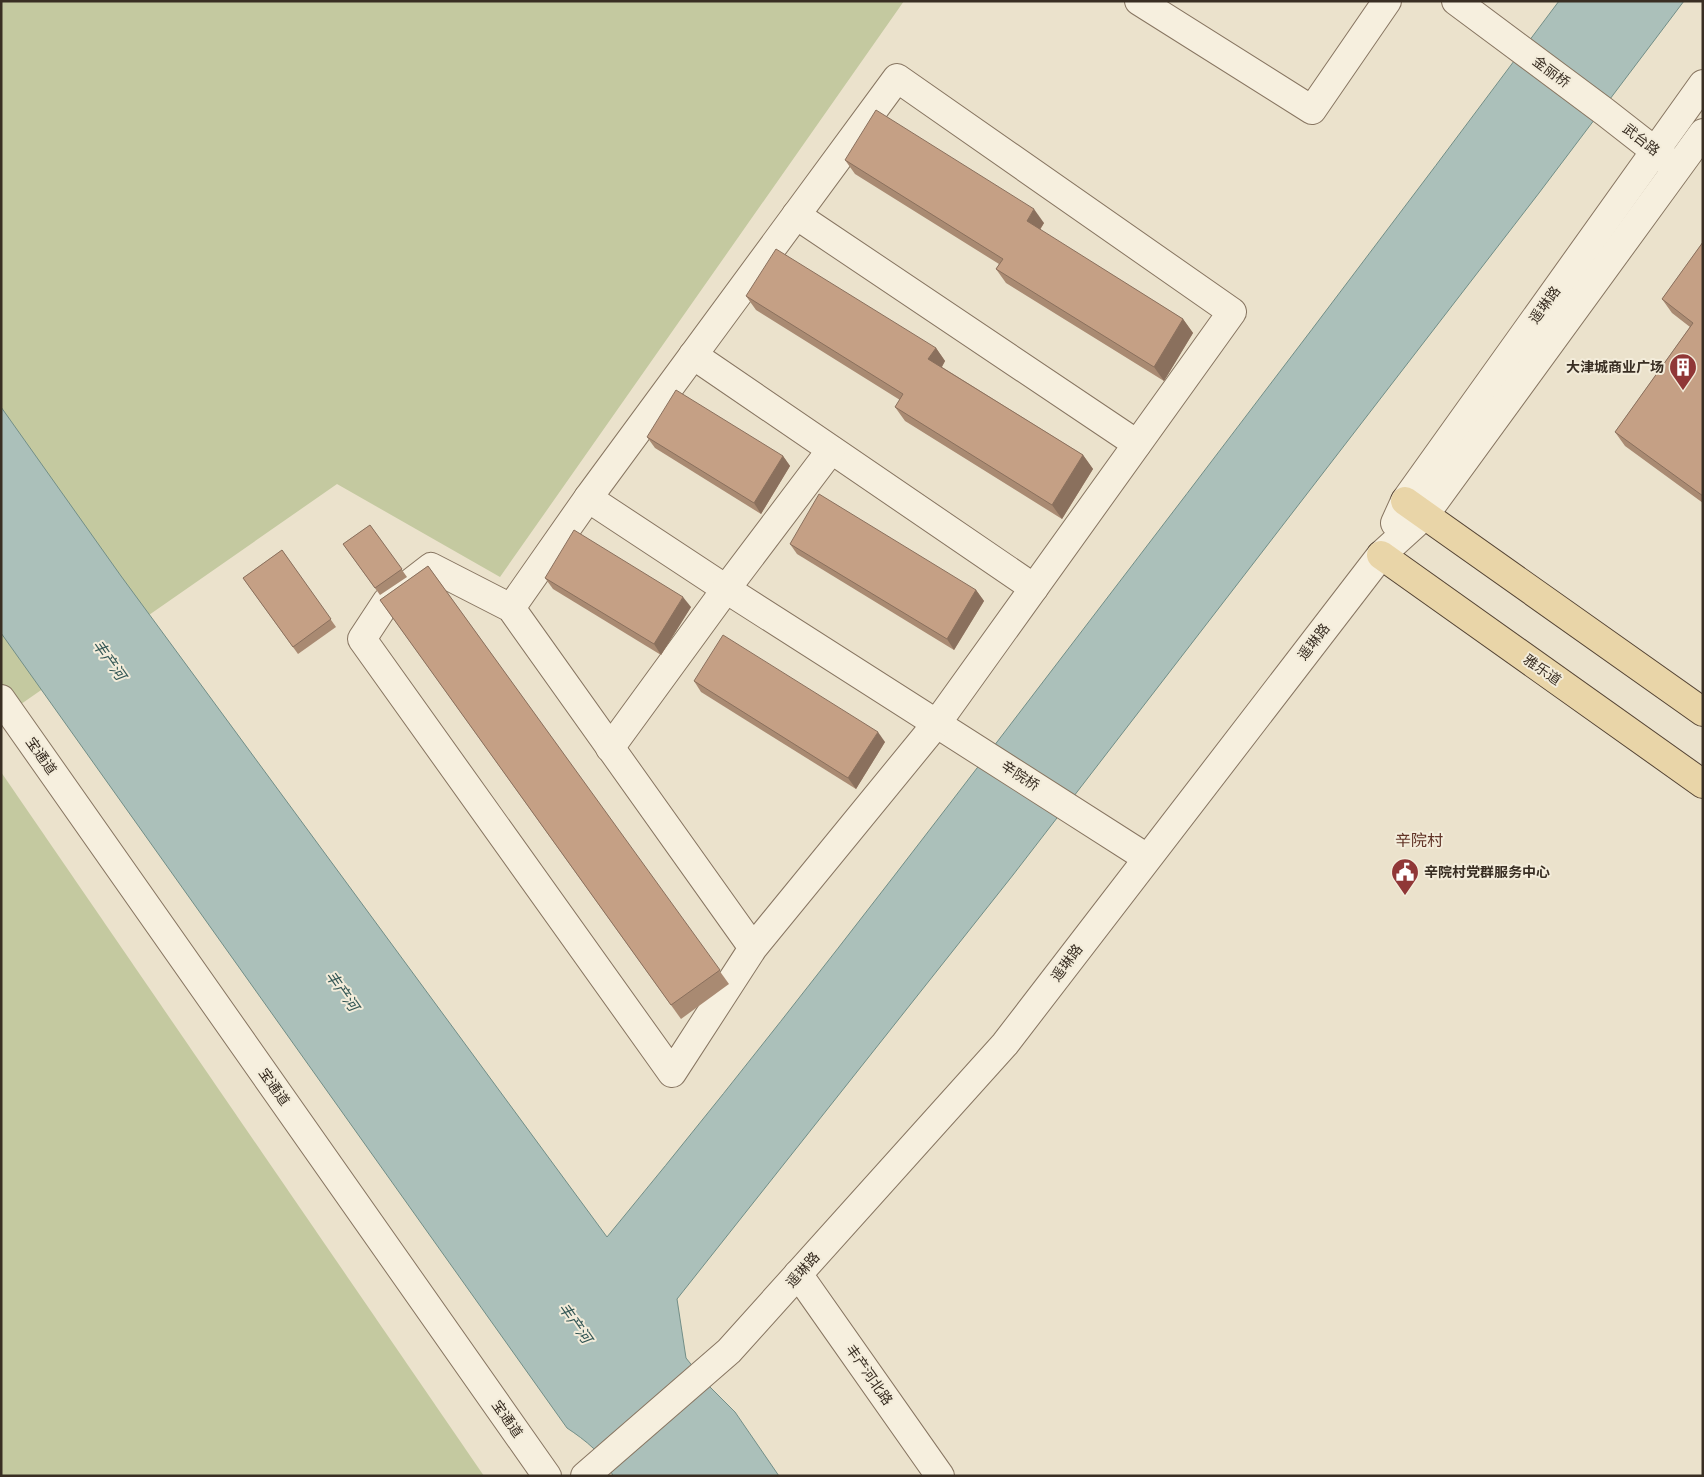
<svg xmlns="http://www.w3.org/2000/svg" width="1704" height="1477" font-family="'Times New Roman','Noto Sans SC',serif">
<style>
.green{fill:#c4c9a0}
.water{fill:#abc0ba;stroke:#728e87}
.lines{fill:none;stroke-linecap:round;stroke-linejoin:round}
.minor-casing{stroke:#877561;stroke-width:30}
.major-casing{stroke:#554434;stroke-width:30}
.minor{stroke:#f6efde;stroke-width:28}
.major{stroke:#e9d5a8;stroke-width:28}
.wall{fill:#a98a72}
.shaded-wall{fill:#8a705d}
.building{fill:#c5a085;stroke:#8a705d}
.labels{text-anchor:middle;dominant-baseline:central;stroke-width:4;stroke-linejoin:round;paint-order:stroke}
.street-label{font-size:14px;fill:#392e23;stroke:#f3ecda}
.poi-label{font-size:14px;font-weight:bold;fill:#392e23;stroke:#f3ecda;text-anchor:end}
.water-label{font-size:15px;font-style:italic;fill:#345755;stroke:#f3ecda}
.quarter-label{font-size:16px;fill:#613326;stroke:#f3ecda}
</style>
<rect width="100%" height="100%" fill="#ebe2cc"/>
<g class="green">
<polygon points="1,1 904,1 500,577 337,484 1,718"/>
<polygon points="1,772 484,1476 1,1476"/>
</g>
<path class="water" d="M1559,1H1684L1539,193L1013,875L677,1299L686,1358L706,1383L735,1412L779,1476H613C605,1455 585,1440 567,1428L1,633V407L121,576L607,1237C764,1047 913,852 1062,657C1229,439 1395,221 1559,1Z"/>
<g class="lines">
<g class="minor-casing">
<g id="minor">
<polyline points="1139,1 1312,110 1387,1"/>
<polyline points="1456,1 1605,112 1669,162"/>
<polyline points="796,215 1137,444"/>
<polyline points="693,355 1034,588"/>
<polyline points="588,498 726,589 1147,858"/>
<polyline points="1395,523 1405,501 1703,84"/>
<polyline points="511,608 431,567 387,601 362,639 672,1073 753,948 937,723 1232,312 897,78 588,498 511,608 753,948"/>
<polyline points="1,699 547,1476"/>
<polyline points="610,748 726,589 831,450"/>
<polyline points="798,1274 940,1476"/>
<polyline points="585,1476 729,1351 1005,1044 1381,555 1424,516 1703,133"/>
</g>
</g>
<g class="major-casing">
<g id="major">
<polyline points="1405,501 1703,712"/>
<polyline points="1381,555 1703,784"/>
</g>
</g>
<use href="#minor" class="minor"/>
<use href="#major" class="major"/>
</g>
<g class="wall">
<polygon points="845,160 1044,223 1040,230 1183,319 1193,333 1164,381 1006,283 996,269 999,264 855,174"/>
<polygon points="1703,242 1703,503 1625,446 1615,432 1690,327 1672,313 1662,299"/>
<polygon points="746,296 936,348 945,361 942,367 1083,455 1093,469 1062,519 905,421 895,407 900,400 756,310"/>
<polygon points="647,437 783,456 790,466 761,514 655,448"/>
<polygon points="370,525 407,577 380,595 343,544"/>
<polygon points="790,544 976,590 984,601 954,650 797,554"/>
<polygon points="282,550 336,627 298,654 243,578"/>
<polygon points="428,566 729,984 681,1019 380,600"/>
<polygon points="545,578 691,607 661,655 553,589"/>
<polygon points="694,681 885,742 856,789 701,692"/>
</g>
<g class="shaded-wall">
<polygon points="1034,209 1044,223 1036,235 1027,221"/>
<polygon points="1183,319 1193,333 1164,381 1154,367"/>
<polygon points="936,348 945,361 938,373 928,359"/>
<polygon points="1083,455 1093,469 1062,519 1052,505"/>
<polygon points="783,456 790,466 761,514 754,503"/>
<polygon points="976,590 984,601 954,650 947,639"/>
<polygon points="683,597 691,607 661,655 654,644"/>
<polygon points="878,732 885,742 856,789 848,778"/>
</g>
<g class="building">
<polygon points="876,110 1034,209 1027,221 1183,319 1154,367 996,269 1003,259 845,160"/>
<polygon points="1703,242 1703,496 1615,432 1693,323 1662,299"/>
<polygon points="776,249 936,348 928,359 1083,455 1052,505 895,407 903,394 746,296"/>
<polygon points="676,390 783,456 754,503 647,437"/>
<polygon points="819,494 976,590 947,639 790,544"/>
<polygon points="370,525 402,569 375,588 343,544"/>
<polygon points="574,530 683,597 654,644 545,578"/>
<polygon points="282,550 331,619 293,647 243,578"/>
<polygon points="428,566 720,970 671,1005 380,600"/>
<polygon points="723,635 878,732 848,778 694,681"/>
</g>
<defs>
<g id="building-pin" transform="scale(1.4375)"><path d="M0 17L-7.5 6A9.5 9.5 0 1 1 7.5 6Z" fill="#903737" stroke="#f3ecda"/><path d="M-4-6H4V6H1V3H-1V6H-4ZM-2.5-4.3h1.7v1.8h-1.7ZM.8-4.3h1.7v1.8H.8ZM-2.5-1h1.7V.8h-1.7ZM.8-1h1.7V.8H.8Z" fill="#fff"/></g>
<g id="civic-pin" transform="scale(1.4375)"><path d="M0 17L-7.5 6A9.5 9.5 0 1 1 7.5 6Z" fill="#903737" stroke="#f3ecda"/><path d="M-.6-6.5H3V-4.5H.6V-3L4-1V1h2V6H-6V1h2V-1L-.6-3ZM-1.2 2.5V6h2.4V2.5Z" fill="#fff"/></g>
</defs>
<g fill-rule="evenodd">
<use href="#building-pin" x="1683" y="367"/>
<use href="#civic-pin" x="1405" y="872"/>
</g>
<g class="labels">
<g class="street-label">
<text transform="translate(1551 72) rotate(37)">金丽桥</text>
<text transform="translate(1641 140) rotate(38)">武台路</text>
<text transform="translate(1545 305) rotate(-54)">遥琳路</text>
<text transform="translate(1314 642) rotate(-52)">遥琳路</text>
<text transform="translate(1542 670) rotate(35)">雅乐道</text>
<text transform="translate(41 756) rotate(55)">宝通道</text>
<text transform="translate(1020 776) rotate(33)">辛院桥</text>
<text transform="translate(1067 963) rotate(-53)">遥琳路</text>
<text transform="translate(274 1087) rotate(55)">宝通道</text>
<text transform="translate(803 1270) rotate(-48)">遥琳路</text>
<text transform="translate(869 1375) rotate(55)">丰产河北路</text>
<text transform="translate(507 1419) rotate(55)">宝通道</text>
</g>
<g class="poi-label">
<text x="1664" y="367">大津城商业广场</text>
<text x="1424" y="872" text-anchor="start">辛院村党群服务中心</text>
</g>
<g class="water-label">
<text transform="translate(109 660) rotate(55)">丰产河</text>
<text transform="translate(342 991) rotate(55)">丰产河</text>
<text transform="translate(575 1323) rotate(55)">丰产河</text>
</g>
<g class="quarter-label">
<text x="1419" y="840">辛院村</text>
</g>
</g>
<rect width="1704" height="1477" fill="none" stroke="#392e23" stroke-width="5"/>
</svg>
